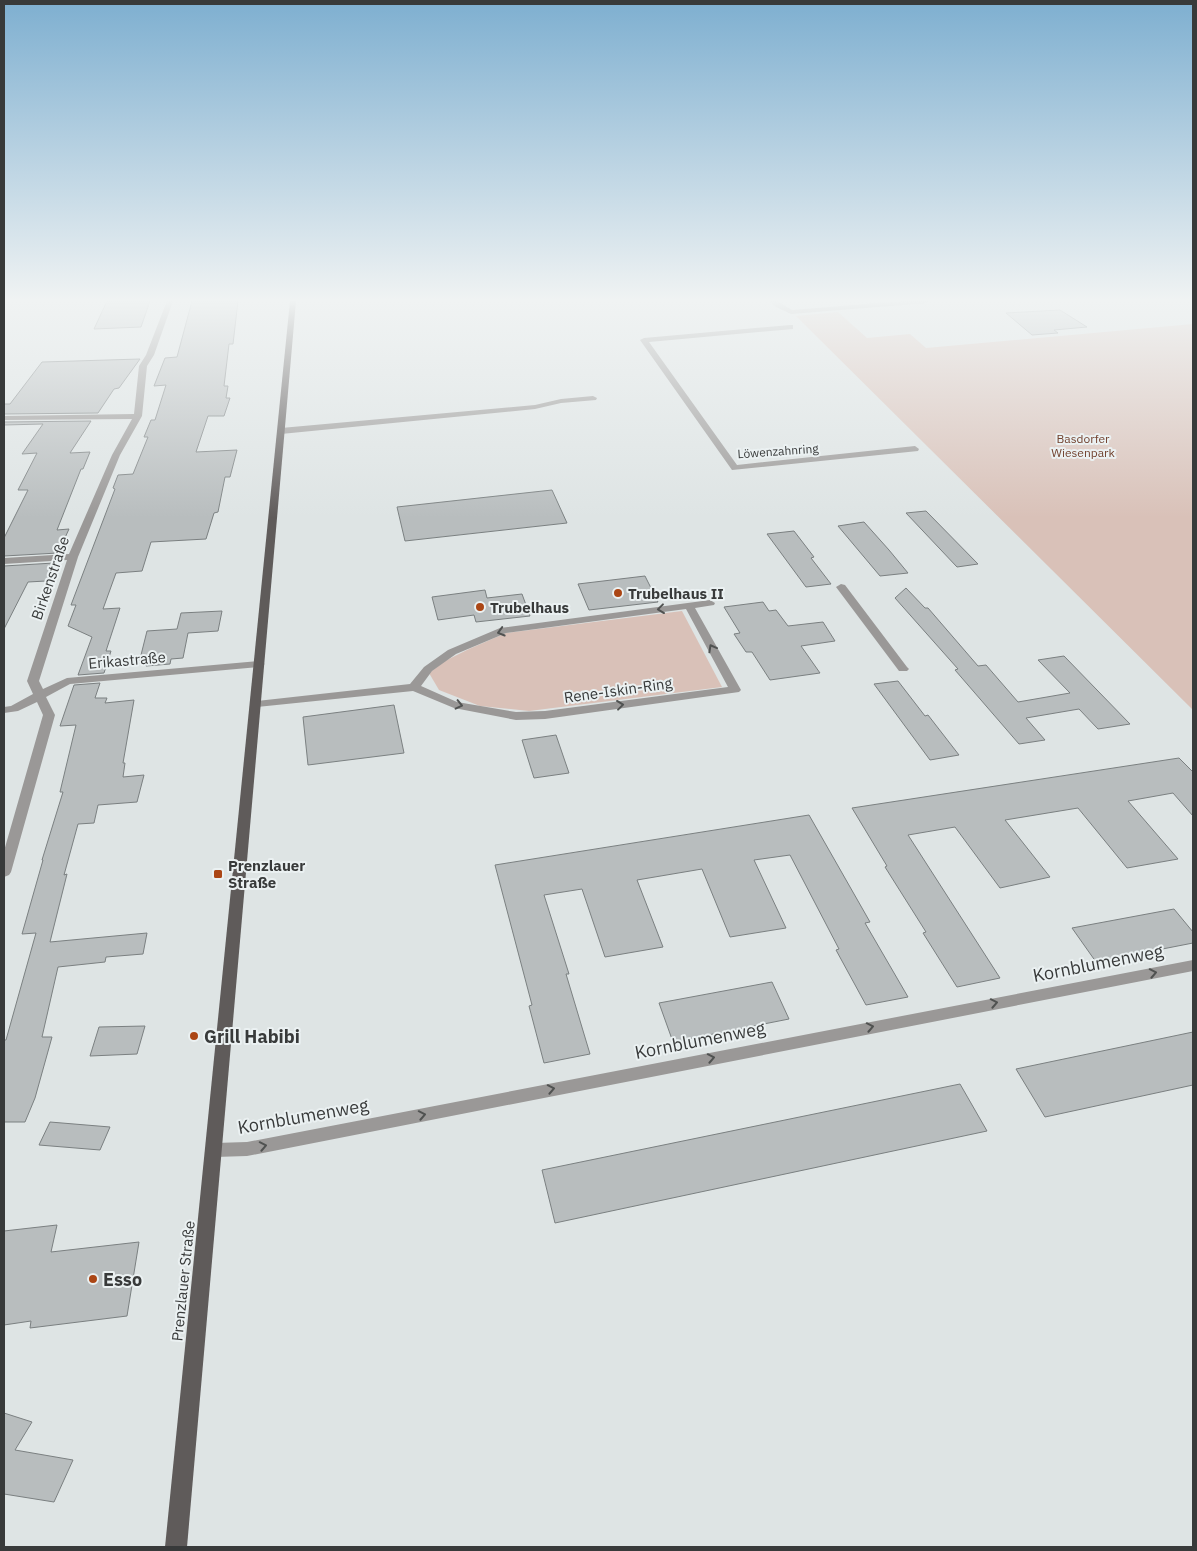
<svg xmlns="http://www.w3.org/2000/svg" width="1197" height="1551" font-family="'IBM Plex Sans',sans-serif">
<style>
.green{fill:#d9c1b8}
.building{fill:#b8bdbe;stroke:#7b8081}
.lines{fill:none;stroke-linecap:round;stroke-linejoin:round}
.minor{fill:#9a9897;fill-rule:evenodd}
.major{fill:#5f5b5a;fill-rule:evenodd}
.oneway{stroke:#505251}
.poi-dot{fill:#ab4615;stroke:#ebf1f2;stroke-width:2}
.labels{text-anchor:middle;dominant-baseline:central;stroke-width:4;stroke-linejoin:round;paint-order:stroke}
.far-park-label{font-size:12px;fill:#72422f;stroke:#ebf1f2}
.far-street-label{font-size:12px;fill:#383a3a;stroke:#ebf1f2}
.street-label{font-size:15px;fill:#383a3a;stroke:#ebf1f2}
.poi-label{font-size:15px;font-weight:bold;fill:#383a3a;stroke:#ebf1f2;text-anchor:start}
.near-street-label{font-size:18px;fill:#383a3a;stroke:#ebf1f2}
.near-poi-label{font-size:18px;font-weight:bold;fill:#383a3a;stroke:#ebf1f2;text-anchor:start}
</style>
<rect width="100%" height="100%" fill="#dee4e4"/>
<g class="green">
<polygon points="838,312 867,338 910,334 926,348 1193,324 1193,710 796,316"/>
<polygon points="682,611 722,687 529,711 480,706 439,690 429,673 445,661 469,649 506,633"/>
</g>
<g class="building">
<polygon points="107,301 150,301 141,327 94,329"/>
<polygon points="192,301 238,301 233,344 229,344 224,386 228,386 226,398 230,398 224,416 208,416 196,452 237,450 230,477 225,477 218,512 214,513 206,539 151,542 142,571 116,573 103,609 120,608 106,651 111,651 104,673 78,675 92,637 68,626 76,605 71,605 115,489 113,488 118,475 133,474 148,437 144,437 151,420 155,420 166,385 154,386 165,358 177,357"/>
<polygon points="1060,310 1087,327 1054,330 1058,333 1032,335 1006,313"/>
<polygon points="140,359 119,388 114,389 98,413 4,414 4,404 10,404 42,362"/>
<polygon points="91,421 70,453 90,452 83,469 81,469 57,530 69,529 58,553 4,556 4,538 28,490 18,490 37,453 22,454 43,424 4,425 4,422"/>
<polygon points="552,490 567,523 405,541 397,507"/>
<polygon points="926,511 978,564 957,567 906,513"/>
<polygon points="864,522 889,550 908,573 880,576 838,526"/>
<polygon points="794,531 814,557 811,558 831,584 806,587 767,534"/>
<polygon points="54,563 46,581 28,582 4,629 4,566"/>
<polygon points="645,576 658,602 589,610 578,584"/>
<polygon points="906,588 925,608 928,608 978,666 986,665 1018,702 1070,693 1038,660 1064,656 1130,724 1098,729 1079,709 1026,718 1045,740 1019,744 955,670 958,669 895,598"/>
<polygon points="485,590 487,598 522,594 530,616 476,622 474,615 438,620 432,597"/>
<polygon points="763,602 769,611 776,610 788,626 823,622 835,641 801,646 820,673 770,680 752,652 746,652 734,634 740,633 724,607"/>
<polygon points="222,611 218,631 188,633 183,658 171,659 170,664 146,666 147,662 139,663 147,631 177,629 181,613"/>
<polygon points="898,681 925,716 928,715 959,755 930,760 874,684"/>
<polygon points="100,683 95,698 107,698 105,703 134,700 123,763 125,763 123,777 144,775 137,802 98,805 94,823 78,824 64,875 67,874 50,942 147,933 143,954 106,957 105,962 58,967 42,1037 52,1037 35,1098 25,1122 4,1122 4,1040 6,1040 36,933 22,934 43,860 42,860 63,792 60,792 76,725 60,726 74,685"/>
<polygon points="394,705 404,753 308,765 303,717"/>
<polygon points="556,735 569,773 534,778 522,740"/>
<polygon points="1179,758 1193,772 1193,816 1173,793 1128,801 1178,859 1127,868 1078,808 1005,820 1050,877 1000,888 955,827 908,835 1000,978 957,987 923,933 926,932 885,867 887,866 852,808"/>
<polygon points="809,815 870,922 865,923 908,997 866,1005 836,950 839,949 790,855 754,860 786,928 730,937 702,869 637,880 663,947 605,957 582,889 544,895 569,974 566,974 590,1054 544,1063 529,1006 532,1005 495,865"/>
<polygon points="1174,909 1193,932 1193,943 1096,962 1072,928"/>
<polygon points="772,982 789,1019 673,1042 659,1003"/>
<polygon points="145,1026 137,1054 90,1056 99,1027"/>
<polygon points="1193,1032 1193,1085 1045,1117 1016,1069"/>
<polygon points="960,1084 987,1131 555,1223 542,1170"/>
<polygon points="50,1122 110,1127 100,1150 39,1145"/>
<polygon points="57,1225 51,1252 139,1242 127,1316 30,1328 31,1321 4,1325 4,1231"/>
<polygon points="4,1413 32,1422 15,1450 73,1460 54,1502 4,1494"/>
</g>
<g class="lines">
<g class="minor">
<polygon points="167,301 173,301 154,355 147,366 142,416 120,455 78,557 39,681 43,689 67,678 259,661 265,664 259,667 70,684 46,697 55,715 11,872 9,875 4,877 4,851 43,715 37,702 18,711 4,713 4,707 11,706 33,694 27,681 67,560 4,564 4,558 69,554 112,455 132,419 4,420 4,416 134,414 139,366 146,355"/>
<polygon points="770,301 777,301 792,310 903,301 930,301 927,303 791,314 776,307"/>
<polygon points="790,325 793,325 793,329 649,342 737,465 915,446 919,449 918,451 732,470 640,340 644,338"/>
<polygon points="593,396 597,398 596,400 561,403 535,409 281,434 277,431 281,428 535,405 561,399"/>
<polygon points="841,584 845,585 907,667 909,669 907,671 899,671 836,587"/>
<path d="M710,600L715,603L714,605L695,608L741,690L739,692L545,719L516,720L454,708L413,691L257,707L251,704L257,701L410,684L424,667L448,650L500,628ZM686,609L728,687L545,711L516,712L457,702L421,686L432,671L456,654L506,633Z"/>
<polygon points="1193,960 1193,971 247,1156 215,1157 209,1155 206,1150 209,1145 215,1143 247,1142"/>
</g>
<polygon class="major" points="290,301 296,301 187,1547 165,1547"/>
</g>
<defs><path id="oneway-chevron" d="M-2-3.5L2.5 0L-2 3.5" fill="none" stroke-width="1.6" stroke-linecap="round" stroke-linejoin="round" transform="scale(1.25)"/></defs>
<g class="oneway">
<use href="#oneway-chevron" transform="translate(661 609) rotate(173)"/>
<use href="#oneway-chevron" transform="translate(501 632) rotate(164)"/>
<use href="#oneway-chevron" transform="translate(712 648) rotate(-119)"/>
<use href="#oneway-chevron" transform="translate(459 705) rotate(13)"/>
<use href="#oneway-chevron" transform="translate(620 705) rotate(-7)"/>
<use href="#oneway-chevron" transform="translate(1153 973) rotate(-11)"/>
<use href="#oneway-chevron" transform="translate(994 1003) rotate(-11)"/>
<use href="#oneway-chevron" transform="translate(870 1027) rotate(-11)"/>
<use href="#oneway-chevron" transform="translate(711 1058) rotate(-11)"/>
<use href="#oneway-chevron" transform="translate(551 1089) rotate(-11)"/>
<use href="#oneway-chevron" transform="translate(422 1115) rotate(-11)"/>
<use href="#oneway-chevron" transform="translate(263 1146) rotate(-11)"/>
</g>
<linearGradient id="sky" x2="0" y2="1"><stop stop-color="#7eafd0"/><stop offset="0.58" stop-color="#f0f3f3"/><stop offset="1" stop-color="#f0f3f3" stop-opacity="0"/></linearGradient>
<rect width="1197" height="518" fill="url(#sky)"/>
<g class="poi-dot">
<circle cx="618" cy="593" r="5"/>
<circle cx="480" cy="607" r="5"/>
<rect x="213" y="869" width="10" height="10" rx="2.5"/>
<circle cx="194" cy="1036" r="5"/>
<circle cx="93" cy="1279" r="5"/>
</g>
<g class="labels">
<g class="far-park-label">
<text x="1083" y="438">Basdorfer<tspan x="1083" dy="14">Wiesenpark</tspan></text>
</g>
<g class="far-street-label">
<text transform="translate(778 451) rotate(-4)">Löwenzahnring</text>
</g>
<g class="street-label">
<text transform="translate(50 578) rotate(-71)">Birkenstraße</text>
<text transform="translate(127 660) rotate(-5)">Erikastraße</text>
<text transform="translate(618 690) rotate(-8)">Rene-Iskin-Ring</text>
<text transform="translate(183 1281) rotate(-84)">Prenzlauer Straße</text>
</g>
<g class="poi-label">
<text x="628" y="593">Trubelhaus II</text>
<text x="490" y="607">Trubelhaus</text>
<text x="228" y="865">Prenzlauer<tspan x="228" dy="17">Straße</tspan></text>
</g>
<g class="near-street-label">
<text transform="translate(1098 963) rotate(-11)">Kornblumenweg</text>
<text transform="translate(700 1040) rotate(-11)">Kornblumenweg</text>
<text transform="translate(303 1116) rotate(-10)">Kornblumenweg</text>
</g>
<g class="near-poi-label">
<text x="204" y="1036">Grill Habibi</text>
<text x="103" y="1279">Esso</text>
</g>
</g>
<rect width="1197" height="1551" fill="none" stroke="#383a3a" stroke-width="10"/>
</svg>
